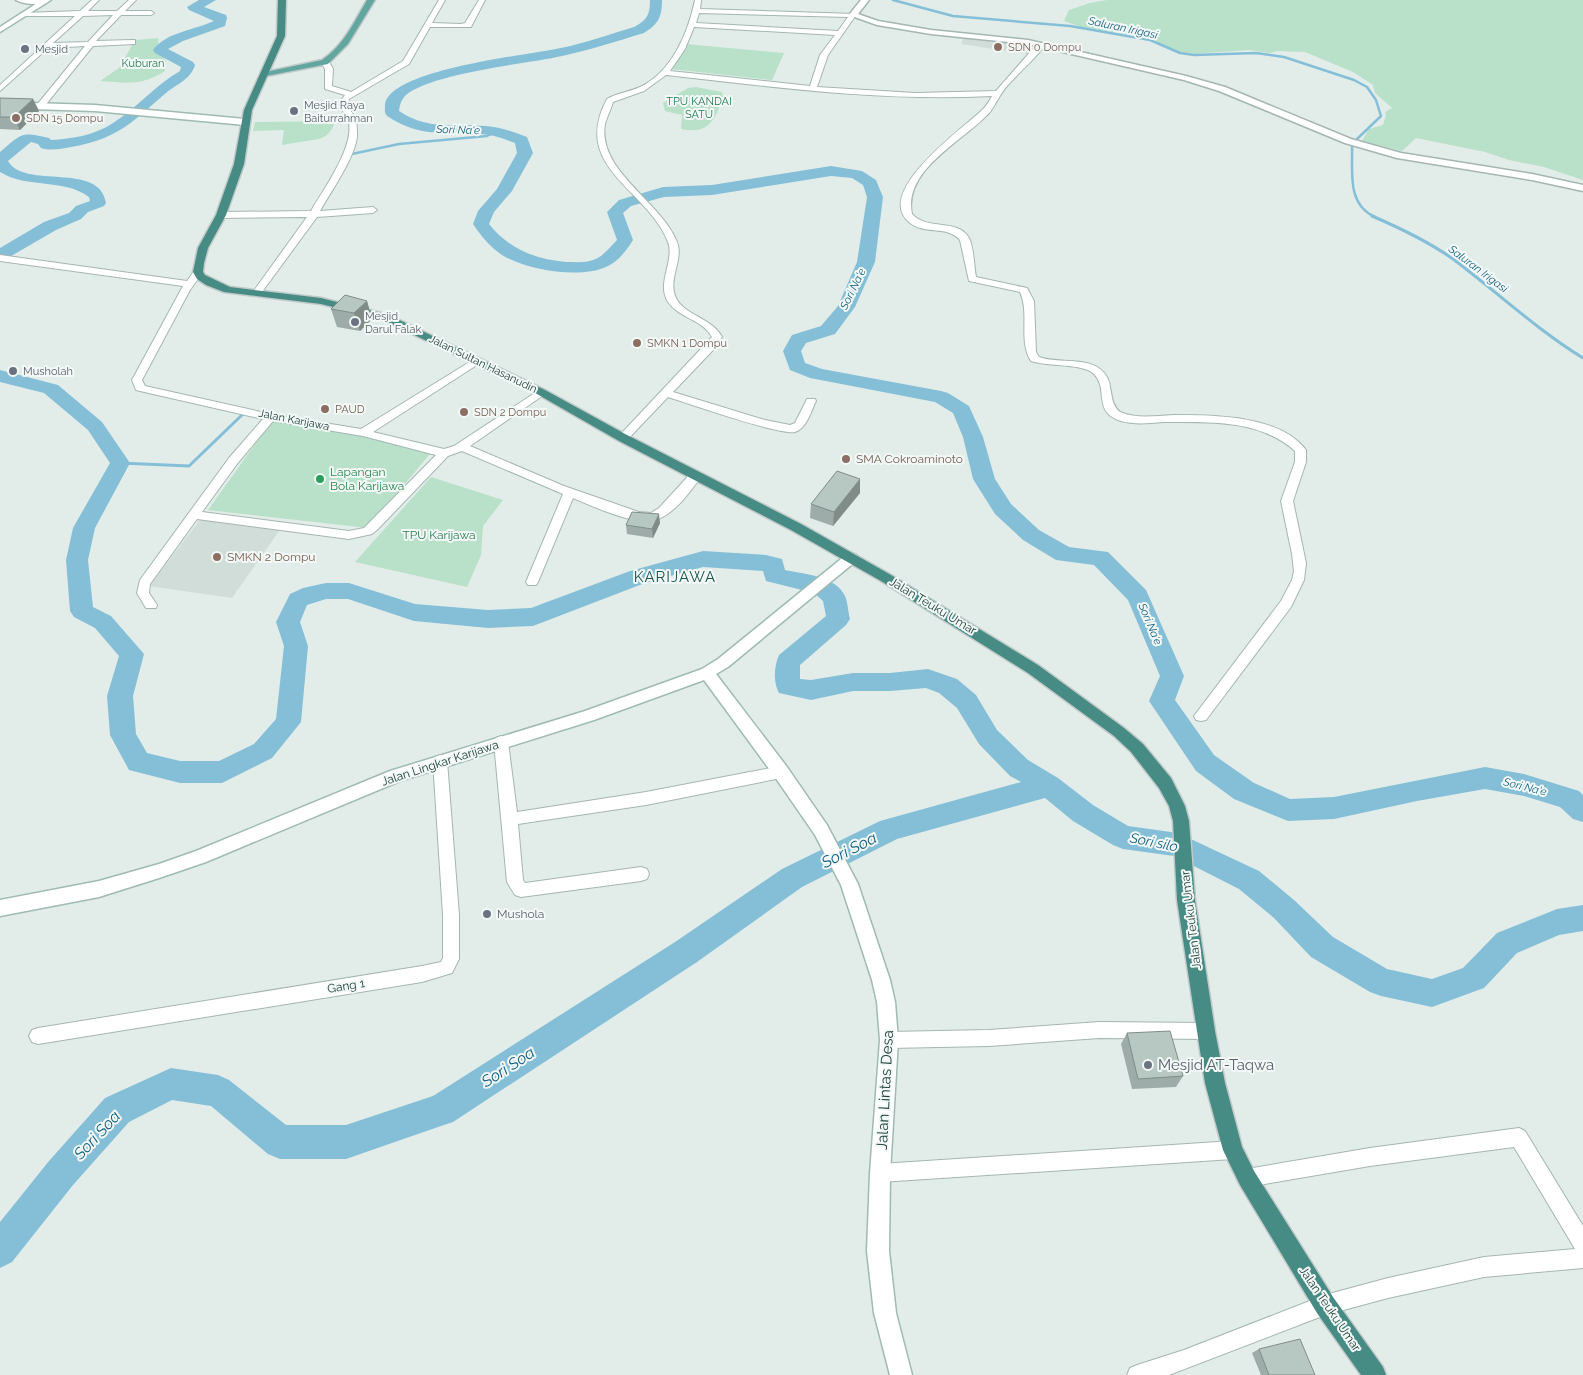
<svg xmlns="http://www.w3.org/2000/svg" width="1583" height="1375" font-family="Raleway,sans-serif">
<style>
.built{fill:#d0ddd9}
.green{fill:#b9e0c9}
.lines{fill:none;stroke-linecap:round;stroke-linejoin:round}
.stream-far1{stroke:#85bfd7;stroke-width:2.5}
.stream{stroke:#85bfd7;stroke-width:3}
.river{fill:#85bfd7;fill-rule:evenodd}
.minor-casing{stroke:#a4b6b2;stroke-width:2}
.tertiary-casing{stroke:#a4b6b2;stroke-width:3}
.secondary-casing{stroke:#9fbab4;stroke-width:3}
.primary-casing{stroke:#c1cac8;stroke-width:3}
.trunk-casing{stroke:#c1cac8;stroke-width:3}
.minor{fill:#fff;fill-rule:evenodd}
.tertiary{fill:#fff;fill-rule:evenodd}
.secondary{fill:#fff;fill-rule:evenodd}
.primary{fill:#62a79f;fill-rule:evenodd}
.trunk{fill:#468b84;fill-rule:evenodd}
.wall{fill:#9daca8}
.shaded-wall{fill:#808c88}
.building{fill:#b7c8c3;stroke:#808c88}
.education-dot{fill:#8d6e63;stroke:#f3f9f7;stroke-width:2}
.worship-dot{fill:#6b7280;stroke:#f3f9f7;stroke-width:2}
.leisure-dot{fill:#2e9e5b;stroke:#f3f9f7;stroke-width:2}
.labels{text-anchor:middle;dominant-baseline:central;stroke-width:4;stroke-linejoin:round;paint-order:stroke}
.far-water-label{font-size:11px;font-style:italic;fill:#146082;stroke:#f3f9f7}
.far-education-label{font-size:11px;fill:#785e54;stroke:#f3f9f7;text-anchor:start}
.far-worship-label{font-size:11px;fill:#5b616d;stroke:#f3f9f7;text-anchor:start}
.far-park-label{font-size:11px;fill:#267b53;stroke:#f3f9f7}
.far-street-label{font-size:11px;fill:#20403c;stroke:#f3f9f7}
.education-label{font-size:12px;fill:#785e54;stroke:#f3f9f7;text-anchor:start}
.leisure-label{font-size:12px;fill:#27864d;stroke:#f3f9f7;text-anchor:start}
.park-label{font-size:12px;fill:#267b53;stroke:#f3f9f7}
.street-label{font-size:12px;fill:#20403c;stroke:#f3f9f7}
.worship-label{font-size:12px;fill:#5b616d;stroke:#f3f9f7;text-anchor:start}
.water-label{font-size:14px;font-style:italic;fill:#146082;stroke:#f3f9f7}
.quarter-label{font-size:15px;letter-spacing:1px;fill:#1a544e;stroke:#f3f9f7}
.near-worship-label{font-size:15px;fill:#5b616d;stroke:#f3f9f7;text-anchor:start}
.near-street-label{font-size:15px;fill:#20403c;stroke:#f3f9f7}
.near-water-label{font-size:16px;font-style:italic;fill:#146082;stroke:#f3f9f7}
</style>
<rect width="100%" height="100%" fill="#e2edea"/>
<g class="built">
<polygon points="964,35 1036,45 1026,54 961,44"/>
<polygon points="203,516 282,527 232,598 149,586"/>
</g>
<g class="green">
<polygon points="1107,0 1583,0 1583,180 1544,167 1509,160 1485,152 1416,138 1402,151 1362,141 1369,129 1383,125 1386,115 1385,112 1392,108 1375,93 1373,85 1353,72 1305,52 1277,51 1270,53 1249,50 1191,54 1177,52 1144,37 1081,27 1064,21 1069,10 1090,3"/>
<path d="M158,38L159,53L166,60L165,71C142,86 126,83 100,81L119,68L135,40Z"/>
<polygon points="686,44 784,53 772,80 671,69"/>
<path d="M696,87L722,92C724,98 721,102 719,108C711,128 701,133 681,129L682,115L665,111L663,103L688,88Z"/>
<path d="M331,121L334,125C327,139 320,139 306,141C298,142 290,144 282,145L284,130L253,131L255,122Z"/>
<polygon points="273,419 435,448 368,528 208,510"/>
<polygon points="431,477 503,500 483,526 481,555 467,587 355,562"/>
</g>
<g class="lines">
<g class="stream-far1">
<polyline points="893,0 953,16 1070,26 1150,40 1180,53 1194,55 1256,53 1284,57 1354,80 1367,87 1376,100 1381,116 1357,139"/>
<path d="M1352,144C1353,171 1346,204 1375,217"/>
<polyline points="347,155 399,144 487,136 495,132"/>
</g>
<g class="stream">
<path d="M1372,216C1400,228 1429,242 1453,259C1497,292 1536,329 1583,358"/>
<polyline points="120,463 189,466 244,413"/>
</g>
<g class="river">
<path d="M199,0H216L204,7L226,15L227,18L225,26L183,41L168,49L193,62L195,65C191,79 177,84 166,93C132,122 118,139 71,147C61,149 50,151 41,148L38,144L31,142L8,161C24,190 100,161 106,203L104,206L88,212L81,219L56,230L6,259L0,260V248L44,222L69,213L76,206L90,201L89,197C64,178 27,189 0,172V152C22,134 20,131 49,138L51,140C72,139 95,135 113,123C137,108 155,85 180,71L181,67L155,53L153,50C166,32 195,30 214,21L189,10L187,7Z"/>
<path d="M650,0H662C662,18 658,24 644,33C617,41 590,50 562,56C526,64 433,73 406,95C401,100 400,104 399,111C429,131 453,123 486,126C500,127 514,132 527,137L533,153L512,191L494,212L489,224C509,249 535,259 566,262C575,262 586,263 593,260C603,257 610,247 617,240L607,212L619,200L663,187L712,185L831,166L862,171L876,180L883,197L875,262L855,307L835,334L806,343L801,351L805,363L822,369L941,391L948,393L969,406L983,437L995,479L1011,504L1039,530L1069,547L1108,552L1146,590L1184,676L1175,700L1214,755L1254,783L1290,799L1334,797L1485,767L1524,774L1579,791L1583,795V822L1573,819L1560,807L1524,796L1485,789L1417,801L1334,819L1288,821L1234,799L1196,771L1149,701L1160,676L1128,600L1094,565L1056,560L1023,540L995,514L973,479L963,437L953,413L935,402L810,378L790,370L783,351L792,335L821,326L838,306L857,262L867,197L863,185L852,178L831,176L712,195L664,197L631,206L623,213L633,240C627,250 618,262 606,267C579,279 526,270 502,255C490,247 481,236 473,224L478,211L497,189L517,153L515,143C506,140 498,136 489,135C448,129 425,141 387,116C384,112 385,110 385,105C389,69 530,55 561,48C586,43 610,34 634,27C647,20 650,15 650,0Z"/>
<path d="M0,370L58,385L102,422L130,463L95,528L88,560L93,607L111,616L144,654L133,696L136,734L147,753L180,761H219L254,744L276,719L284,646L276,622L290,594L303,588L326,583H349L415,604L488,610L531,608L630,571L703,551L766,555L782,559L785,570C804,574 836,576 845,596C848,603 848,612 850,619L846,625L800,665V679L811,680L853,673H890L928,669L957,679L976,695L997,730L1028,760L1058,778L1093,805L1128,826L1178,833L1259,871L1294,900L1333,937L1387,969L1432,979L1463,968L1497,933L1557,909L1583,905V931L1559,935L1517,953L1484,988L1432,1007L1381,996L1370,992L1311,957L1274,918L1239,889L1174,856L1123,849L1113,845L1073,821L1045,798L897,839L802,887L697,962L453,1122L441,1126L346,1159H280L268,1154L211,1106L172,1100L129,1122L73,1185L12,1262L0,1268V1222L49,1161L105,1098L171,1068L218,1075L229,1080L286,1125H346L433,1096L675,942L782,869L880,821L1021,782L1010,776L979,744L957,708L939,693L926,688L890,691H853L811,700L779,693C773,682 774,666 779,655L826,616L823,601L814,593L766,581L763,571L703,567L645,583L533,626L488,628L414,621L348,599H326L307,605L300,622L308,646L301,722L272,758L222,783H180L129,770L110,735L107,696L119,656L95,628L74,617L70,611L66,560L73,528L110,463L88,430L44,393L0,382Z"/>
</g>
<g class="minor-casing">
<g id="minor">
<path d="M92,0H99L88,11H117L129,0H136L125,11H151L154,13L151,15H121L96,41L132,40H135V44L93,46L43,108L36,106L85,46L48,48L0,91V85L75,16H24L21,14L22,13L80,11ZM113,15L88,42L53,43L83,16Z"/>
<path d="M439,0H445L432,23L461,24L465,23L479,0H485L471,27H430L409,64L349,99C346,109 354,112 356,121C357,125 357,132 357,136C356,156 330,193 320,211L373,207L377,210L373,213L317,217L259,296H253V292L307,217L221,218L217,215L221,212L311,211C323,190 357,144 348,119C345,112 341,112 340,102L345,95L325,89V69L321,62L328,60L333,69L332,86L351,92L403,61Z"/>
<path d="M695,0H701L700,9L855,14L856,15L828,55L817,87L915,93L996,91L1038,43H1044V47C1032,61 1019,73 1007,86C1000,94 996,104 990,112C964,141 903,169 912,214C927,231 958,218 969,238C974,248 974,266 976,277L1027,288L1034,301L1036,352L1039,357C1060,365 1094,354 1107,377C1113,389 1109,403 1120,412C1136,419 1156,416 1173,415C1213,415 1280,415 1306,450V462L1293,501L1306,563L1304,580L1291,607L1206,720L1201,721L1196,720L1194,716L1281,601L1292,580L1294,571L1292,554L1281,501L1295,462V451C1259,419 1209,422 1163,422C1149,423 1135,425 1121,421C1092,412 1109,389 1094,374C1083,363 1048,367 1031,361C1018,341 1030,314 1020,292L969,281L960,240C947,225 925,235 910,223C872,193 962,129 981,111C986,107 989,101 992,96C883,102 775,87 666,75L644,91L613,102C611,109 607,117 605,124C597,171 661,201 677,242C684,260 667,280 676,298C684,315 712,318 722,337L715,348L673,392L765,420L790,425L795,423L807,399H815L816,401C811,411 807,428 795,432C781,436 687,403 668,397L627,440H619L617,438L619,436L712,337C703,320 679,318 668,302C656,283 675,261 668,242C648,189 570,168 607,99C617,93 629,92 640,87C672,72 688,33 695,0ZM699,13L848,17L838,31L696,23ZM694,27L835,35L820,55L810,86L670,71L685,49Z"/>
<path d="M0,255L187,281L195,270H201L203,272L190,290L142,380L145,386L270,414L361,429L476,358L480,359L481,361L480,363L373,432L444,449L454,446L541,389L546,392L545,394L470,446L564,486L639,512L651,513L659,508L692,472L696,471L702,475C691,491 674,515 655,520C635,526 592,506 573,498L538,582L536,585H528L526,582L563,494L462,451L448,456L378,529L372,534L349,539L197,519L150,584L149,593L157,605L156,608H146L137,593L140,580L229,458L263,419L140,391L136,390L132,380L183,286L0,261ZM273,421L363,436L436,455L364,528L349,531L202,512L237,464Z"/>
<polygon points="501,736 506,738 508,742 517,812 646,792 781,766 786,768 788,772 786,776 781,778 646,805 518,824 523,880 525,883 641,867 647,869 649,874 647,879 641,881 521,897 515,895 507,882 494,742 496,738"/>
<polygon points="440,755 445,757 447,761 459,915 459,959 452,973 422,982 38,1044 32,1042 29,1036 32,1030 38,1028 422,966 441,962 443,958 443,915 433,761 435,757"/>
<polygon points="1099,1022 1206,1023 1212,1025 1215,1031 1212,1037 1206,1039 1099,1038 989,1046 889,1048 883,1046 880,1040 883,1034 889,1032 989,1030"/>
<polygon points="1519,1128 1525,1131 1583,1226 1583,1268 1484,1277 1388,1298 1325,1315 1169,1375 1127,1375 1130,1368 1137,1365 1184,1350 1325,1295 1388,1278 1484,1257 1575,1249 1514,1147 1370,1166 1247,1187 1240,1185 1238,1178 1240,1171 1247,1169 1370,1148"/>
<polygon points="1233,1141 1240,1143 1242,1150 1240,1157 1233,1159 880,1182 873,1180 871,1173 873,1166 880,1164"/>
</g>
</g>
<g class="tertiary-casing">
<g id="tertiary">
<path d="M16,0H43L46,2C39,6 23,4 16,0Z"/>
<polygon points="861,0 869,0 858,14 878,21 931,30 1028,40 1186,76 1225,87 1351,139 1401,153 1532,174 1583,185 1583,191 1532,180 1397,158 1345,143 1219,91 1184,80 1028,44 931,34 877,25 849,15"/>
</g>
</g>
<g class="secondary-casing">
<g id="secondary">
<polygon points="42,0 51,0 0,32 0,27"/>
<polygon points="0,102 95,105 245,119 249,122 245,125 95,111 0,108"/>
<polygon points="851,553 856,555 858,558 856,561 728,667 716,674 787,767 827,825 858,884 890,980 895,1002 898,1040 890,1173 889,1251 896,1313 912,1375 890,1375 874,1313 867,1251 870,1173 880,1040 877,1002 872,980 841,885 815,835 775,777 704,680 594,720 400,781 206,862 159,878 99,897 0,916 0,900 99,881 159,864 196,851 390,771 585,711 702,669 718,659 846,555"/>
</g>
</g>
<g class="primary-casing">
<path id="primary" d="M367,0H375L348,44L328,64L261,77V73L322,60C344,45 354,22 367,0Z"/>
</g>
<g class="trunk-casing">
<polygon id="trunk" points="278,0 286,0 285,36 252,110 244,164 226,215 208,248 204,263 203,272 205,275 230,287 321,298 389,315 545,390 627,435 801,524 891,575 1038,665 1124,728 1143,744 1171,778 1185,806 1189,821 1195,900 1215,1031 1225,1083 1242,1147 1254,1171 1333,1297 1383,1367 1386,1375 1361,1375 1317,1313 1240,1185 1223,1150 1205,1083 1197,1031 1177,900 1173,821 1169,806 1159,788 1131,752 1114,736 1028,673 881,581 791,530 619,441 537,394 381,319 321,304 224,292 206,285 197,279 193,272 198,248 216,215 234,164 244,110 277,36"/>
</g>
<use href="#minor" class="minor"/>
<use href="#tertiary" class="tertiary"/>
<use href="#secondary" class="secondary"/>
<use href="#primary" class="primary"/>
<use href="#trunk" class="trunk"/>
</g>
<g class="wall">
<polygon points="0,98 33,99 39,111 20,130 0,129"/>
<polygon points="367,301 372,319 360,331 337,327 331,309"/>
<polygon points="860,493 833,526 810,518 811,504"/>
<polygon points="660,523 653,538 627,534 626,525"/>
<polygon points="1127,1033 1183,1076 1176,1087 1132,1089 1121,1044"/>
<polygon points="1259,1349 1315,1375 1261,1375 1252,1353"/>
</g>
<g class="shaded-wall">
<polygon points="33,99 39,111 20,130 14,117"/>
<polygon points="367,301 372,319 360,331 354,313"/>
<polygon points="860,479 860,493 833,526 834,512"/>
<polygon points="659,514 660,523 653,538 652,529"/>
</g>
<g class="building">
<polygon points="0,98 33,99 14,117 0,117"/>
<polygon points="345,295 367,301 354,313 331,309"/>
<polygon points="837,471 860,479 834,512 811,504"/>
<polygon points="632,512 659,514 652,529 626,525"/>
<polygon points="1170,1031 1183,1076 1138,1079 1127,1033"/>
<polygon points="1300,1339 1315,1375 1269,1375 1259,1349"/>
</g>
<g class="education-dot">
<circle cx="998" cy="47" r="5"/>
<circle cx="16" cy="118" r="5"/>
<circle cx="637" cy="343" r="5"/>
<circle cx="325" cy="409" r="5"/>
<circle cx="464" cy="412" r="5"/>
<circle cx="846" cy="459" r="5"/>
<circle cx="217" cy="557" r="5"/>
</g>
<g class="worship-dot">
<circle cx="25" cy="49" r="5"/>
<circle cx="294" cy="111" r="5"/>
<circle cx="355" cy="322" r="5"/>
<circle cx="13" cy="371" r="5"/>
<circle cx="487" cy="914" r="5"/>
<circle cx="1148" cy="1065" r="5"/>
</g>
<circle class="leisure-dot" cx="320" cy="479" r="5"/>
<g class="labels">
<g class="far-water-label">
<text transform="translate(1123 28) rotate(12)">Saluran Irigasi</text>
<text transform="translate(458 130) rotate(2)">Sori Na'e</text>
<text transform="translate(1478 269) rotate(37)">Saluran Irigasi</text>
<text transform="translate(853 289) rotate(-64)">Sori Na'e</text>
<text transform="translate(1150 624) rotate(67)">Sori Na'e</text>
<text transform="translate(1525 787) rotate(14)">Sori Na'e</text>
</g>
<g class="far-education-label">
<text x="1008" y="47">SDN 0 Dompu</text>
<text x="26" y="118">SDN 15 Dompu</text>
<text x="647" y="343">SMKN 1 Dompu</text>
<text x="335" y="409">PAUD</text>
<text x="474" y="412">SDN 2 Dompu</text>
</g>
<g class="far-worship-label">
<text x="35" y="49">Mesjid</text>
<text x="304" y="105">Mesjid Raya<tspan x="304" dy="13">Baiturrahman</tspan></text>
<text x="365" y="316">Mesjid<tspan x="365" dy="13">Darul Falak</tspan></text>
<text x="23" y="371">Musholah</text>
</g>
<g class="far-park-label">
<text x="143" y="63">Kuburan</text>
<text x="699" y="101">TPU KANDAI<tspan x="699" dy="13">SATU</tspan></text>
</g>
<g class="far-street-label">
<text transform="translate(483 364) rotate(26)">Jalan Sultan Hasanudin</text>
<text transform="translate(294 420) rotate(11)">Jalan Karijawa</text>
</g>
<g class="education-label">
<text x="856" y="459">SMA Cokroaminoto</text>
<text x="227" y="557">SMKN 2 Dompu</text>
</g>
<g class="leisure-label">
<text x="330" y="472">Lapangan<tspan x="330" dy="14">Bola Karijawa</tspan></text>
</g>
<g class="park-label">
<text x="439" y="535">TPU Karijawa</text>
</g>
<g class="street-label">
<text transform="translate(933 606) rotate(31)">Jalan Teuku Umar</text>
<text transform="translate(440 763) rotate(-18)">Jalan Lingkar Karijawa</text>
<text transform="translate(1191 920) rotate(-97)">Jalan Teuku Umar</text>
<text transform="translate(346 986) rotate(-9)">Gang 1</text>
<text transform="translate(1330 1309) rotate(56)">Jalan Teuku Umar</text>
</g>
<g class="worship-label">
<text x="497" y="914">Mushola</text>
</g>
<g class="water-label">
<text transform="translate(1154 842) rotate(11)">Sori silo</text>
</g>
<g class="quarter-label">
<text x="675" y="577">KARIJAWA</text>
</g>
<g class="near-worship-label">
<text x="1158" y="1065">Mesjid AT-Taqwa</text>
</g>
<g class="near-street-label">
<text transform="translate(885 1090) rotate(-87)">Jalan Lintas Desa</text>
</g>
<g class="near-water-label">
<text transform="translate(849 850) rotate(-27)">Sori Soa</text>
<text transform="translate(508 1067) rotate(-33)">Sori Soa</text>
<text transform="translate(97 1135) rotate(-47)">Sori Soa</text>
</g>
</g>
</svg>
